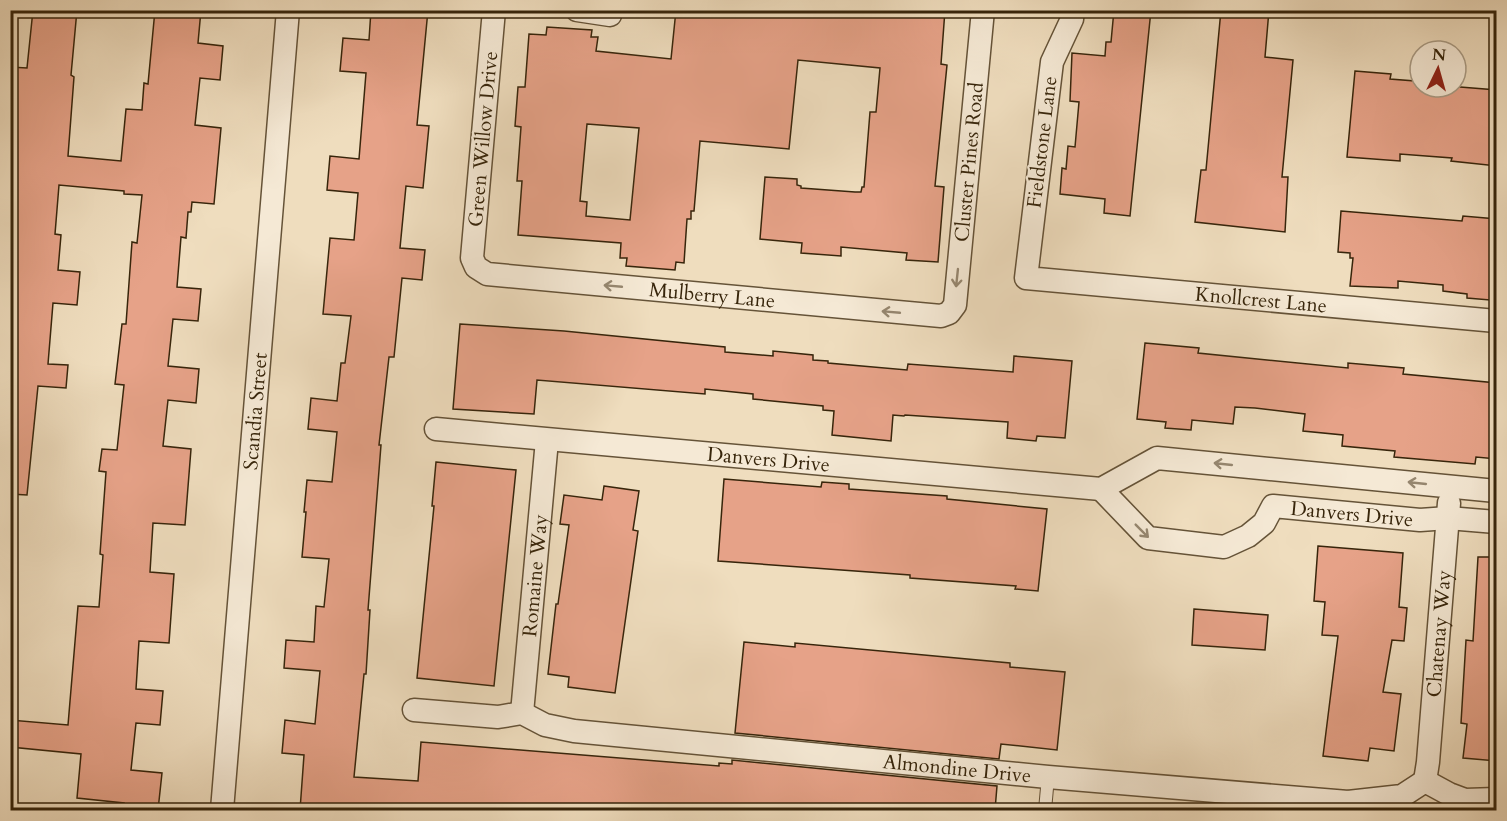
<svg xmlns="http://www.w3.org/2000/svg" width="1507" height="821" font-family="Cardo,serif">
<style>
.building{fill:#e6a288;stroke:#37250b;stroke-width:1.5;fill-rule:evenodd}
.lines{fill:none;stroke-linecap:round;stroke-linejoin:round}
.service-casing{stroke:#655338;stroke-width:14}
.minor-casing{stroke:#655338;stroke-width:25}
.service{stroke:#f5e9d5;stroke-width:12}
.minor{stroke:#f5e9d5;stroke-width:22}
.oneway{stroke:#968770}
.labels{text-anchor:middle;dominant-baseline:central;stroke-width:4.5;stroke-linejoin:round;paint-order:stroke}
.street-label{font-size:20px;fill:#37250b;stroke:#f5e9d5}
</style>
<rect width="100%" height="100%" fill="#efddbe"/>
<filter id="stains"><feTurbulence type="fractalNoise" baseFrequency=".00333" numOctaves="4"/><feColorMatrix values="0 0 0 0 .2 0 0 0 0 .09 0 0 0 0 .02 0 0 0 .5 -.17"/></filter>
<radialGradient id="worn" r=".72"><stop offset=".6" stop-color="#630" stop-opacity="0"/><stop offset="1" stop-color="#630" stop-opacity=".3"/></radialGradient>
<g class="building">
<polygon points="33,10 77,10 71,75 74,77 68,156 121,161 126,109 142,110 144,83 148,84 155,10 201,10 198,43 223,46 220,80 200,78 195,125 221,128 214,204 192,202 191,212 188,212 186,238 181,237 177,287 201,289 198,321 173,319 168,366 199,369 196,403 168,400 163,446 191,449 185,525 153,523 150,572 174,574 169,643 139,641 136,689 163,691 160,725 136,723 131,770 162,773 158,810 123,810 124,803 77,798 81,754 10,747 10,720 68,725 78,606 99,607 103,555 100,554 106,472 99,471 102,449 117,450 124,385 115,384 122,324 126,324 132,242 137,243 142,195 124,194 124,191 59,185 55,234 61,235 58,270 80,272 77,305 53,303 48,364 68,365 66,388 38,386 27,495 10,494 10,272 14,221 10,221 10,67 27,68"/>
<polygon points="371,10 428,10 417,125 429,126 423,188 406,186 400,248 425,250 422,280 402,278 394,357 389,357 379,445 381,445 368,610 370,610 366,674 364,674 354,777 418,781 421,742 719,766 719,763 732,764 732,760 997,786 995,810 300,810 304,755 282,753 285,720 315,724 320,671 284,668 286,640 314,642 316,606 324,607 329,559 302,557 306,512 304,512 307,480 332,482 337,432 308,429 311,398 337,401 341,363 345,363 351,316 323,314 330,238 354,240 358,193 327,190 330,156 359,159 366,73 340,71 343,38 369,40"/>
<path d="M676,10H945L941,64L947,65L935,186L944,187L938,262L906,260L907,253L841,247V256L801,253L802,243L760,239L765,177L797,179V185L801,186V188L855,192H861L862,187H864L870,112H876L880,68L798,60L789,149L700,141L694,211H691V219H687L684,263L676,262L675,270L626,266L627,258H620L621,243L518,235L522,181H517L521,127L515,126L518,87H525L529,34L546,35L547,27L592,30L591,37H598L596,51L671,59ZM587,124L639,128L630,220L586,216L587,202L580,201Z"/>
<polygon points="1114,10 1151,10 1130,216 1104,213 1105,199 1060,194 1062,168 1066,169 1068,146 1075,147 1079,102 1070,101 1072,53 1105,56 1106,42 1111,42"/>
<polygon points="1221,10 1269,10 1265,57 1293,60 1282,177 1288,177 1285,232 1195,222 1201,170 1206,170"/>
<polygon points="1355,71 1391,74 1390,79 1415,81 1415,83 1420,84 1420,87 1460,87 1497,90 1497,166 1451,161 1452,158 1400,154 1400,161 1347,157"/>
<polygon points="1341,211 1462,221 1463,216 1497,219 1497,253 1495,253 1490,300 1467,298 1467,294 1443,291 1443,285 1398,281 1398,288 1350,286 1353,258 1350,258 1350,253 1338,252"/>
<polygon points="460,324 564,331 725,347 725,352 773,356 773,351 813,355 813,360 828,361 828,363 907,370 908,364 1013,372 1014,356 1072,361 1065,438 1037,436 1036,441 1007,438 1008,422 905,415 904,416 893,415 891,441 832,435 834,411 823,410 823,406 753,399 753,394 705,389 705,394 537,380 534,414 453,409"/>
<polygon points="1145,343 1199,348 1198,353 1348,368 1348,363 1404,368 1403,374 1497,383 1497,459 1476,457 1475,464 1394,457 1395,451 1342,446 1343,435 1303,431 1305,414 1255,408 1235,407 1233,424 1192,420 1191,430 1165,428 1166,422 1137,419"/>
<polygon points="436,462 516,470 494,686 417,678 434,506 432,506"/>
<polygon points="724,479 821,487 822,482 849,484 849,489 947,496 947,499 1047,509 1038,591 1015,589 1016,586 910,578 910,575 718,561"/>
<polygon points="604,486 639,491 633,530 638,531 615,693 568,687 569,677 548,674 556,604 558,604 569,525 560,524 564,495 602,500"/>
<polygon points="1318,546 1403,553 1399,607 1407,608 1404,641 1392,640 1383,692 1401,694 1394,751 1370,748 1368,761 1323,756 1338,636 1322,635 1325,602 1314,601"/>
<polygon points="1478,557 1497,557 1497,761 1463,758 1467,724 1461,723 1466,640 1473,641"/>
<polygon points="1194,609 1268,615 1265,650 1192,645"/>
<polygon points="744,642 795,647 795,643 1010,663 1010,667 1065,672 1057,750 1001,744 999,759 735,733"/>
</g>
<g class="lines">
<g class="service-casing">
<polyline id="service" points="1045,810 1048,777"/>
</g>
<g class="minor-casing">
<g id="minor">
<path id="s1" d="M494,10L472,258L476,267L487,274L941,316L949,313L955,305L983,10"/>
<polyline points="577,10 610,15"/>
<path id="s2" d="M1073,10L1072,19L1052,62L1026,278L1496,321"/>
<path id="s3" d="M436,429L1101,489L1157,458L1496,491"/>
<path id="s4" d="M1101,489L1148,538L1224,547L1248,536L1264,523L1273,506L1420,520L1448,518L1496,522"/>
<path id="s5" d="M414,710L498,717L522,713L545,725L574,731L1048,777L1348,802L1402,796L1425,781L1449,794L1465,800L1496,799"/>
<path id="s6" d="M522,713L547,440"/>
<path id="s7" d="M1425,781L1428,762L1449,503"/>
<path id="s8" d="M222,810L288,10"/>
</g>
</g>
<use href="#service" class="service"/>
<use href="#minor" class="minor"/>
</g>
<defs><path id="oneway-shaft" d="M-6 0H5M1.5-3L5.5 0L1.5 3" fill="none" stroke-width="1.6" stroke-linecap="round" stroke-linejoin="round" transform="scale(1.5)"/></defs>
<g class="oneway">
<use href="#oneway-shaft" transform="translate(957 278) rotate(96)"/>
<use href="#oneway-shaft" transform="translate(613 286) rotate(-175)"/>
<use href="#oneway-shaft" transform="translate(891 312) rotate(-175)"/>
<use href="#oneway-shaft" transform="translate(1223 464) rotate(-174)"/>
<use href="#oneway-shaft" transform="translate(1417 483) rotate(-174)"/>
<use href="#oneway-shaft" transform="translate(1142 531) rotate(45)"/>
</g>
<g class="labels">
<g class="street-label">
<text transform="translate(483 139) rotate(-85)">Green Willow Drive</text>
<text transform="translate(1042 142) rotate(-83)">Fieldstone Lane</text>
<text stroke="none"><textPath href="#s1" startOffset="890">Cluster Pines Road</textPath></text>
<text stroke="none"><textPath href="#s1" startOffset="498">Mulberry Lane</textPath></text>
<text stroke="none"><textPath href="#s2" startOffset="510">Knollcrest Lane</textPath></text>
<text stroke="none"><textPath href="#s8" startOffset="400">Scandia Street</textPath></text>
<text stroke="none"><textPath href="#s3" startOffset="334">Danvers Drive</textPath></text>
<text stroke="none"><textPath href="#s4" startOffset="290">Danvers Drive</textPath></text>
<text stroke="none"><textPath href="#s6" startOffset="138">Romaine Way</textPath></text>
<text stroke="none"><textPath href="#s7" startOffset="148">Chatenay Way</textPath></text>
<text stroke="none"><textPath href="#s5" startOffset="549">Almondine Drive</textPath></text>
</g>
</g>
<rect width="1507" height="821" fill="none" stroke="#efddbe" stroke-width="36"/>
<rect x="12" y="12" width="1483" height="797" fill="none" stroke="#37250b" stroke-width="3"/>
<rect x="18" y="18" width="1471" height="785" fill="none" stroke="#37250b" stroke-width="1.5"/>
<g transform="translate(1438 69) rotate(5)"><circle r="28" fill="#f5e9d5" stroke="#a99b84" stroke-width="1.5"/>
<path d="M0-4.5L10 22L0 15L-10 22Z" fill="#8f2418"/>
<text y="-9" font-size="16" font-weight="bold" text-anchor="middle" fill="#37250b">N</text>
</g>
<rect width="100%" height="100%" filter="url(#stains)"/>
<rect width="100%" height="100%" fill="url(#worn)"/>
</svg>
